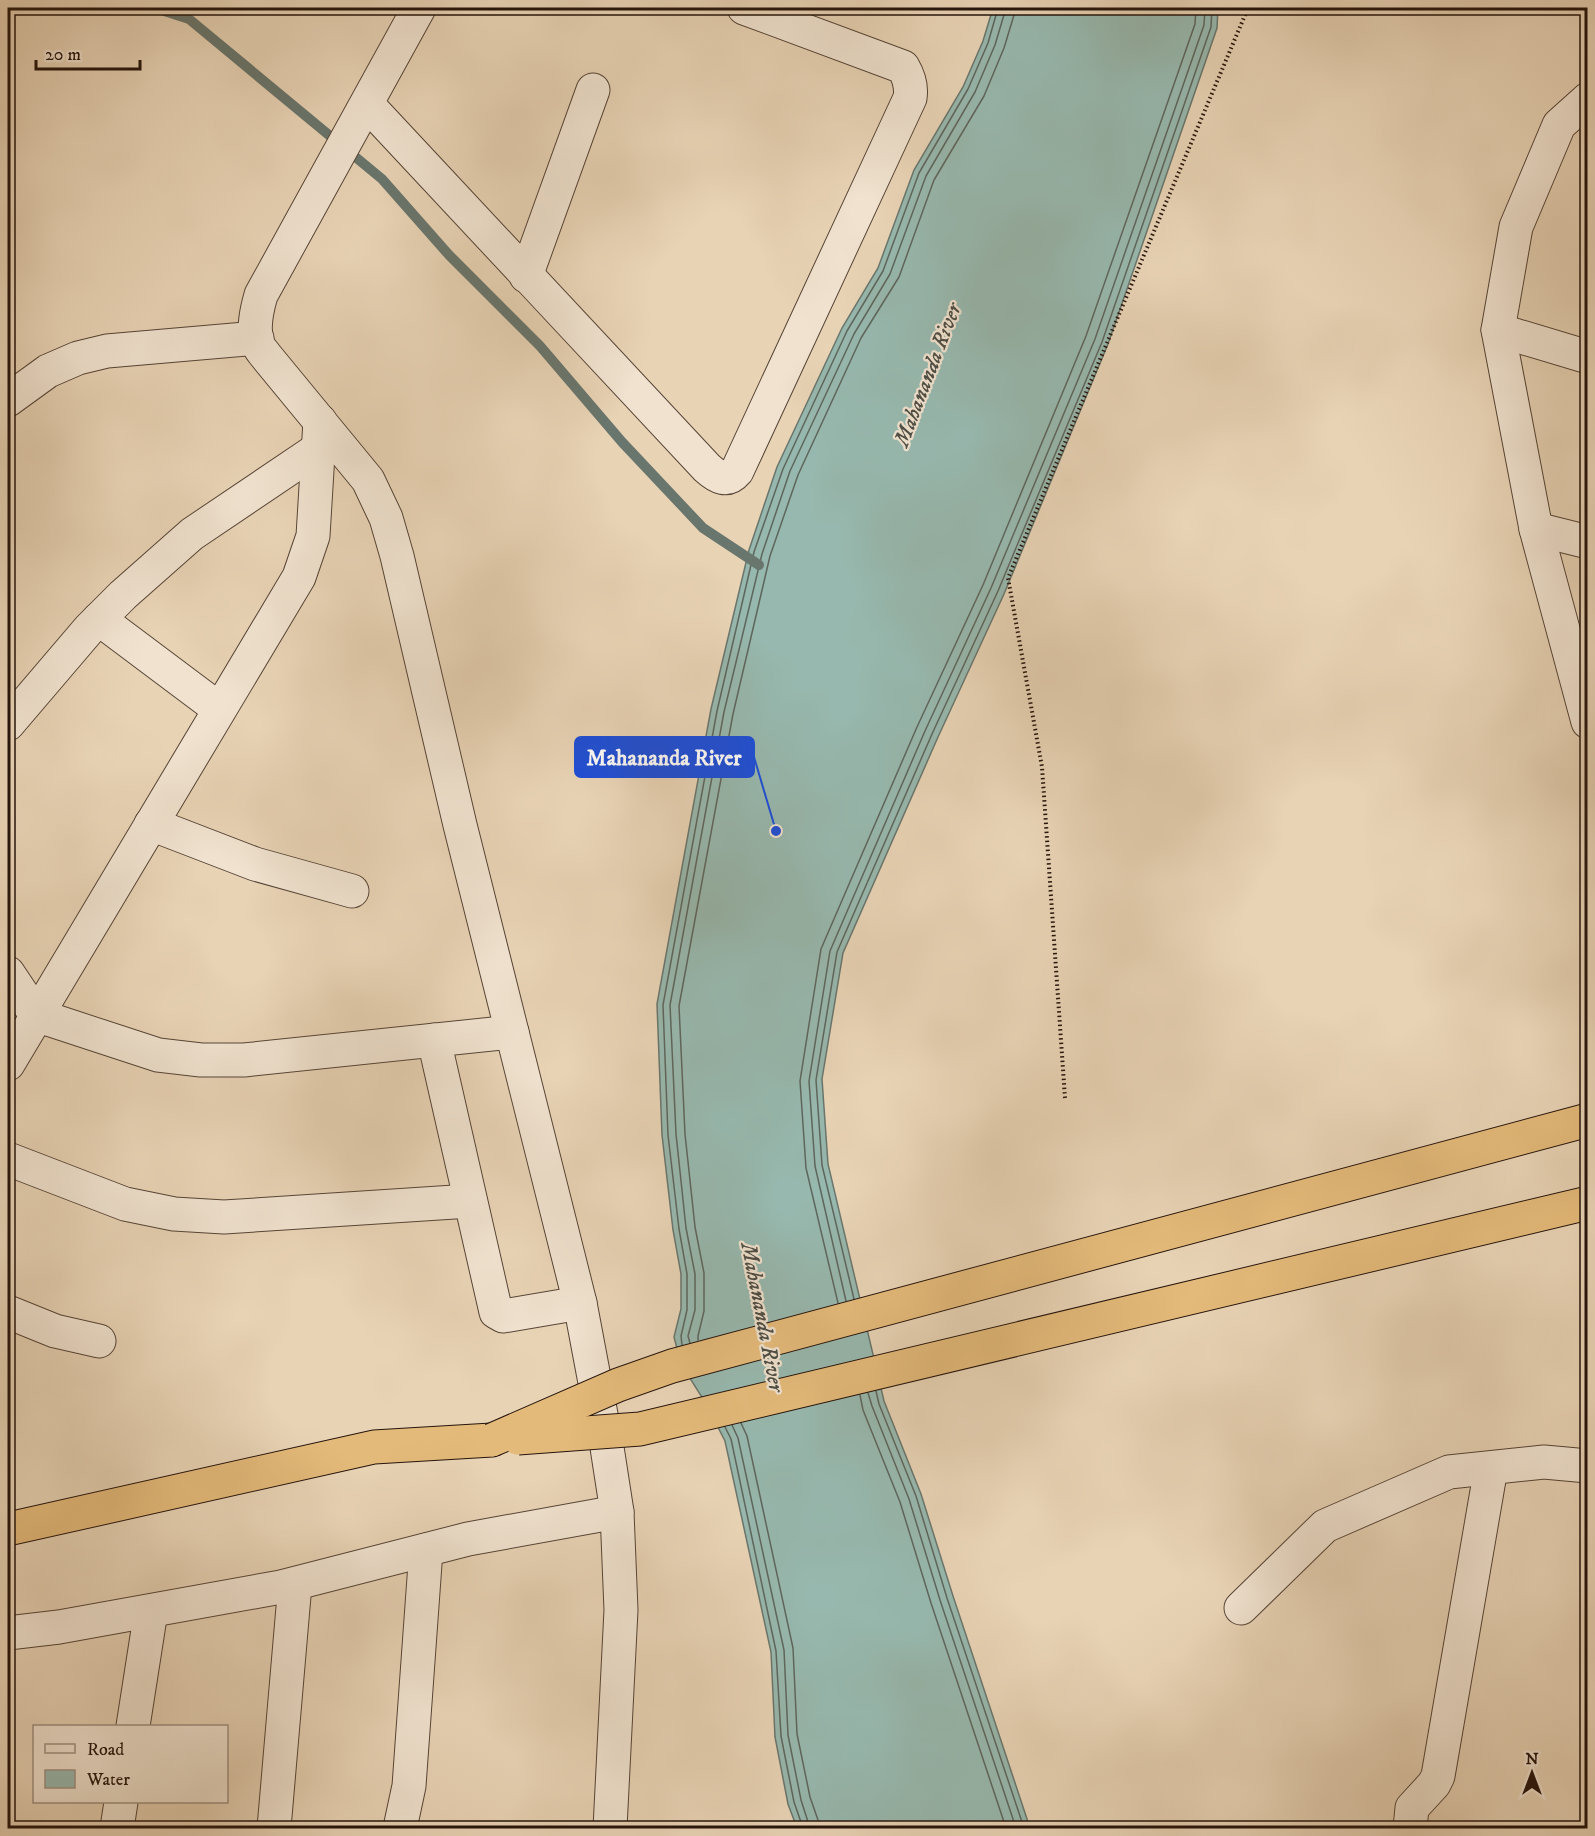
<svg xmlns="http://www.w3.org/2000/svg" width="1595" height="1836" font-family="'IM FELL DW Pica',serif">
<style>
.water{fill:#97b8ae;stroke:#69766d;stroke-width:1.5}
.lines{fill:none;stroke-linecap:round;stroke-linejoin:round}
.shore{stroke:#5e665d;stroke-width:1.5}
.stream{stroke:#69766d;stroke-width:10}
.street-casing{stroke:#564436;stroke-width:35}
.highway-casing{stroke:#25140c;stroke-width:35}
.path{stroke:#25140c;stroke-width:4;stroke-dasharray:1.5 3;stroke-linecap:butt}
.street{stroke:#f0e2cf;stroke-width:33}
.highway{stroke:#e4ba7a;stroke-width:33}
.highway-bridge-casing{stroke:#25140c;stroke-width:35;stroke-linecap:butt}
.highway-bridge{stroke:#e4ba7a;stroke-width:33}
.labels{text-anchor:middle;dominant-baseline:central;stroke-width:4.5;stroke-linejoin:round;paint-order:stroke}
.water-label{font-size:22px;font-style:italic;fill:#4d4d45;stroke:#f0e2cf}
.leader{fill:none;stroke:#1d4ed8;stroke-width:2}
.callout-dot{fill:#1d4ed8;stroke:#f0e2cf;stroke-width:2}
.callout{fill:#1d4ed8;stroke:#1d4ed8;stroke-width:2}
.callout-label{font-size:22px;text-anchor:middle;font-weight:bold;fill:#fff}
</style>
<rect width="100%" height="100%" fill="#e8d3b5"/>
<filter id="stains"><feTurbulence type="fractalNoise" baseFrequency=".00333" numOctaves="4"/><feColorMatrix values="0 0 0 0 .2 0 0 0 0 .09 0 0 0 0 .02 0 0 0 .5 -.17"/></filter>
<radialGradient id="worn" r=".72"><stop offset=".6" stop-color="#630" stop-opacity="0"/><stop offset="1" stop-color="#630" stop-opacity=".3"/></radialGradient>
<polygon class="water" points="993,8 1218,8 1217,28 1108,344 1004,594 938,737 843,953 822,1079 828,1164 884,1401 921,1494 953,1596 1030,1828 797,1828 788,1804 775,1737 771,1652 725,1441 705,1402 681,1364 674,1337 681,1309 681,1274 673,1230 662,1135 657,1004 711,709 749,550 777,467 842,328 878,268 914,170 963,87 983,41"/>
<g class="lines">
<g class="shore">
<polyline points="854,1299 822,1165 816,1080 837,952 932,734 998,591 1102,342 1211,27 1212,8"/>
<polyline points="846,1301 815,1166 809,1081 830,951 925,731 991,588 1095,339 1204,25 1205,8"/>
<polyline points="838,1303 806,1168 800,1081 821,949 917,727 983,585 1086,336 1195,24 1196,8"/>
<polyline points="698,1340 698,1336 704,1311 704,1273 695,1227 685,1134 679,1006 733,714 770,556 798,475 861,338 899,277 934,180 984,96 1004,48 1014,15 1015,8"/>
<polyline points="690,1343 688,1336 695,1310 695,1274 686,1228 676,1134 670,1005 724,712 762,554 790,471 854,334 890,274 926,176 975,92 995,45 1006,8"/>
<polyline points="682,1345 681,1336 687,1310 687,1274 679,1229 668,1135 663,1005 717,711 754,552 783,469 847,331 883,271 919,173 968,89 988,43 998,8"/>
<polyline points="876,1391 879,1404 916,1496 947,1598 1024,1828"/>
<polyline points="868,1393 872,1406 909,1499 940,1600 1016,1828"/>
<polyline points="860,1395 863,1410 900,1502 931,1603 1006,1828"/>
<polyline points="741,1423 747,1436 793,1648 797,1734 810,1797 818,1820 819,1828"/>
<polyline points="732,1425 738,1438 784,1650 788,1735 801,1800 810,1828"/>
<polyline points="725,1427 731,1439 776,1651 781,1736 794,1802 803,1828"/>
</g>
<g class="stream">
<polyline points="155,8 189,19 382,179 449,255 540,346 622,442 703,528 759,565"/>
<polyline points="8,12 17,8"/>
</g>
<g class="street-casing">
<g id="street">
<path d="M419,8L261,295C257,309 252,329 258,344C259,348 263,352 266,356L368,480L386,518L397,556L460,825L580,1303L606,1441L617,1512L621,1610L610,1828"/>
<polyline points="1588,99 1559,125 1516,227 1498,330 1536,529 1588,722"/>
<path d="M367,104L707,468C717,477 727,483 737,471L910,98C912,86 909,77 903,67L744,8"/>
<polyline points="526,276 593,90"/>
<polyline points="1498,330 1588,357"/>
<polyline points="8,400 48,371 78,358 107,351 257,338"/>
<polyline points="1536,529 1588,542"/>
<polyline points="99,619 219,709"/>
<polyline points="8,724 89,629 123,595 192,534 318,449"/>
<polyline points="151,824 255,864 352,891"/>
<polyline points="8,973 36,1015 158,1055 201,1060 244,1060 512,1032"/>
<polyline points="434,1040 496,1312 503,1316 580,1303"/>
<polyline points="8,1064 299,577 313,536 320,421"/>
<polyline points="8,1159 125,1204 174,1214 224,1217 470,1201"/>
<polyline points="8,1312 55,1331 99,1341"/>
<polyline points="1241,1608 1325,1526 1449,1472 1544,1462 1588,1466"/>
<polyline points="8,1633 59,1627 281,1587 468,1539 617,1512"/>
<polyline points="133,1726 151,1611"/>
<polyline points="117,1828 121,1802"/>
<polyline points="274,1828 295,1584"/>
<polyline points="400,1828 409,1786 426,1550"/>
<polyline points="1410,1828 1412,1808 1434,1784 1438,1776 1491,1468"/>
</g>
</g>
<g class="highway-casing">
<polyline id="highway" points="8,1529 374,1447 492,1440"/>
</g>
<polyline class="path" points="1065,1098 1042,767 1008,578 1248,8"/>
<use href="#street" class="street"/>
<use href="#highway" class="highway"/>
<g class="highway-bridge-casing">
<g id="highway-bridge">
<polyline points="518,1438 640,1429 1588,1203"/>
<polyline points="492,1440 618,1385 672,1366 1588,1120"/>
</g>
</g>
<use href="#highway-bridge" class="highway-bridge"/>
</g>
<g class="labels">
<g class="water-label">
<text transform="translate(928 375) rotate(-69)">Mahananda River</text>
<text transform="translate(762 1317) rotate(79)">Mahananda River</text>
</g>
</g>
<path class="leader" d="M776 831L754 757"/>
<circle class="callout-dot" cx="776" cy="831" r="6"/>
<rect class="callout" x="575" y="737" width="179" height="40" rx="6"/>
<g class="callout-label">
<text x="664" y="765">Mahananda River</text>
</g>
<rect width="1595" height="1836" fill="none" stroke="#e8d3b5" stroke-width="30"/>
<rect x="9" y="9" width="1577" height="1818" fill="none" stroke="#25140c" stroke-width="3"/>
<rect x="15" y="15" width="1565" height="1806" fill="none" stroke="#25140c" stroke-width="1.5"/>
<rect x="33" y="1725" width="195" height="78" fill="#f0e2cf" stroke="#9f9081" stroke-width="1.5"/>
<rect x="45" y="1744" width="30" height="9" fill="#f0e2cf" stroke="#9f9081" stroke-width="1.5"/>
<text x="87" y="1755" font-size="18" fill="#25140c">Road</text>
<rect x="45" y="1770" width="30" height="18" fill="#97b8ae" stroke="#9f9081" stroke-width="1.5"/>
<text x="87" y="1785" font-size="18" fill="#25140c">Water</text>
<g transform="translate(1532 1773)" stroke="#f0e2cf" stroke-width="4.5" paint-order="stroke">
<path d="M0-4.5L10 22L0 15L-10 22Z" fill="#25140c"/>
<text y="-9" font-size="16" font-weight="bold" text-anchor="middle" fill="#25140c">N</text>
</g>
<path d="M36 60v9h104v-9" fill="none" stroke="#25140c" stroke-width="3"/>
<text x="45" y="60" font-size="18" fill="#25140c" stroke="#f0e2cf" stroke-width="4.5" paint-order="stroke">20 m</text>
<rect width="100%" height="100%" filter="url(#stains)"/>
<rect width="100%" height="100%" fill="url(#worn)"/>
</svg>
